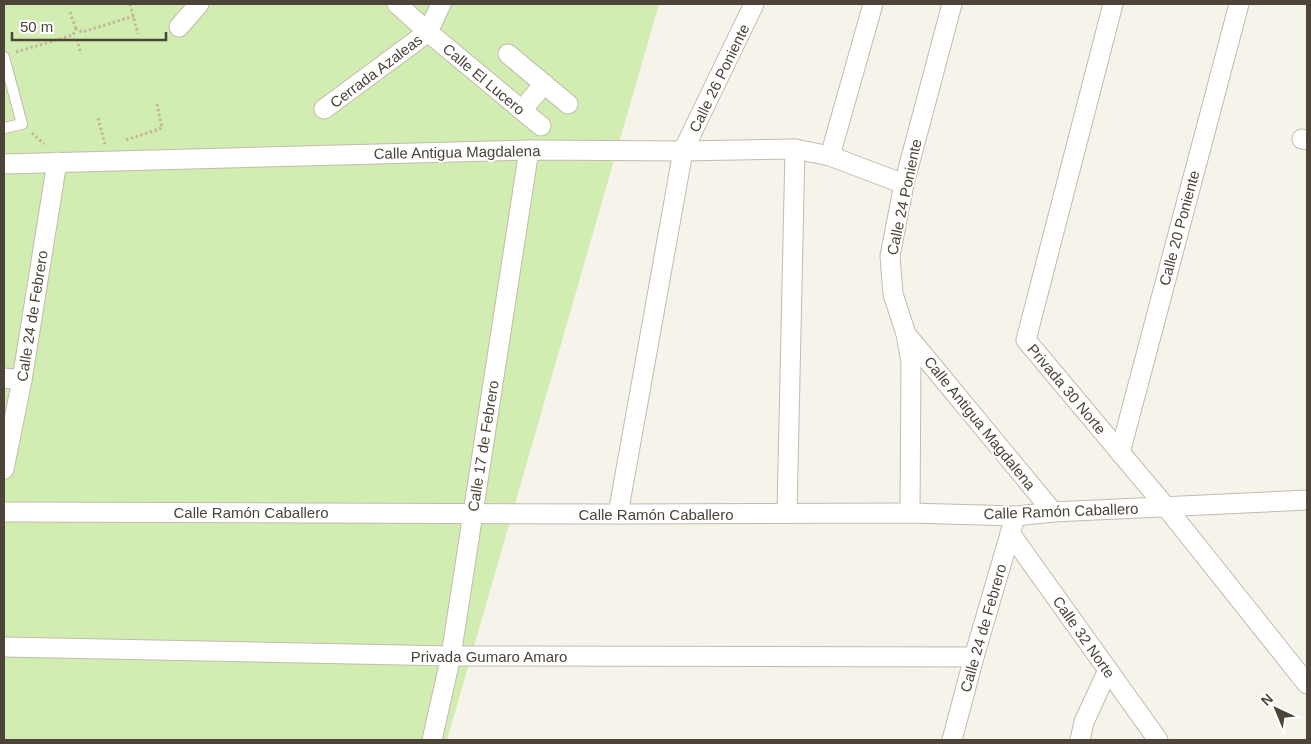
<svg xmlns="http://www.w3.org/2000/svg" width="1311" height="744" font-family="Helvetica,sans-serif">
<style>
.green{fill:#d2edb1}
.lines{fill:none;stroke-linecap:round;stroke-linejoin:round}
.service-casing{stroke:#c3bbac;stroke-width:12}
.minor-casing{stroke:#c3bbac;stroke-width:21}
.path{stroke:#c6b79c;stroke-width:3;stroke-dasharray:2.5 2.5;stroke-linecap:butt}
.service{stroke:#fff;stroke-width:10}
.minor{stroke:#fff;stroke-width:19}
.labels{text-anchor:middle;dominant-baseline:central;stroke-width:4;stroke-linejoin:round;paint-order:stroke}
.street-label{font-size:15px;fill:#4c4438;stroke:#fff}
</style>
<rect width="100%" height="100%" fill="#f6f3eb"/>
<polygon class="green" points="4,4 659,4 447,740 4,740"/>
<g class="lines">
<g class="service-casing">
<polyline id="service" points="4,57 22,124 4,128"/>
</g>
<g class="minor-casing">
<g id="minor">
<polyline points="397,4 428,32 541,126"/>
<polyline points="1113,4 1026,340 1166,507 1307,684"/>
<polyline points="179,27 199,4"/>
<polyline points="508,54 568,104"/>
<polyline points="324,109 428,32 441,4"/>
<polyline points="522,110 544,84"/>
<polyline points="1302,139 1307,140"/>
<polyline points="830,156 873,4"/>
<polyline points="4,164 529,150 683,151 795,149 830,156 904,184"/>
<polyline points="906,334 1053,512"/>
<polyline points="4,378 22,380"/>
<polyline points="1120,453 1239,4"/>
<polyline points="4,469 22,380 57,162"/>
<polyline points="4,512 618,514 910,513 1016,516 1053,512 1307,500"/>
<polyline points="787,513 795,149"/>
<polyline points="910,513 911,362 906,334 893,294 890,256 904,184 952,4"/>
<polyline points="618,514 683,151 754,4"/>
<polyline points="1010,533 1158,740"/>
<polyline points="4,647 451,656 974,657"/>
<polyline points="432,740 451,656 529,150"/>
<polyline points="952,740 974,657 1013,524"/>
<polyline points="1080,740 1084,722 1108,670"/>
</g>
</g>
<g class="path">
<polyline points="130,4 138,34"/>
<polyline points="70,12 76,29"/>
<polyline points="77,39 81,54"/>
<polyline points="16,52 73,35 76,29 82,32 134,16"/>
<polyline points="98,118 105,144"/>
<polyline points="32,133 44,144"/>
<polyline points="126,140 162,128 157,104"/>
</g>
<use href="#service" class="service"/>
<use href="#minor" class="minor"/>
</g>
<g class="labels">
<g class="street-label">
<text transform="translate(376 71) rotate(-37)">Cerrada Azaleas</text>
<text transform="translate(719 78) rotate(-64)">Calle 26 Poniente</text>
<text transform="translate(484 79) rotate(40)">Calle El Lucero</text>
<text transform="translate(457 152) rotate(-1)">Calle Antigua Magdalena</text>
<text transform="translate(904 197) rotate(-78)">Calle 24 Poniente</text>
<text transform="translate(1179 228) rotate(-75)">Calle 20 Poniente</text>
<text transform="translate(32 316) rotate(-81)">Calle 24 de Febrero</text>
<text transform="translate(1067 389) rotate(50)">Privada 30 Norte</text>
<text transform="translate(980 423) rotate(51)">Calle Antigua Magdalena</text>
<text transform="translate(483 446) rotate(-81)">Calle 17 de Febrero</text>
<text transform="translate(1061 511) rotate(-2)">Calle Ramón Caballero</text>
<text x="251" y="512">Calle Ramón Caballero</text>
<text x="656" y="514">Calle Ramón Caballero</text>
<text transform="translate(983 628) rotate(-74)">Calle 24 de Febrero</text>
<text transform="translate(1084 637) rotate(55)">Calle 32 Norte</text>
<text x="489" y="656">Privada Gumaro Amaro</text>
</g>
</g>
<rect width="1311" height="744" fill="none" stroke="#4c4438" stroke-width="10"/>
<g transform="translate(1276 709) rotate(316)" stroke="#ffffff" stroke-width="4" paint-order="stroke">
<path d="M0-4L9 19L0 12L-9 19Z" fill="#4c4438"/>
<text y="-8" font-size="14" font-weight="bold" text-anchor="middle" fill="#4c4438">N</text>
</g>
<path d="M12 32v8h154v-8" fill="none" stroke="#4c4438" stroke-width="2.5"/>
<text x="20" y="32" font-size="15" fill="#4c4438" stroke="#ffffff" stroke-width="4" paint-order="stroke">50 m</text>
</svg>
